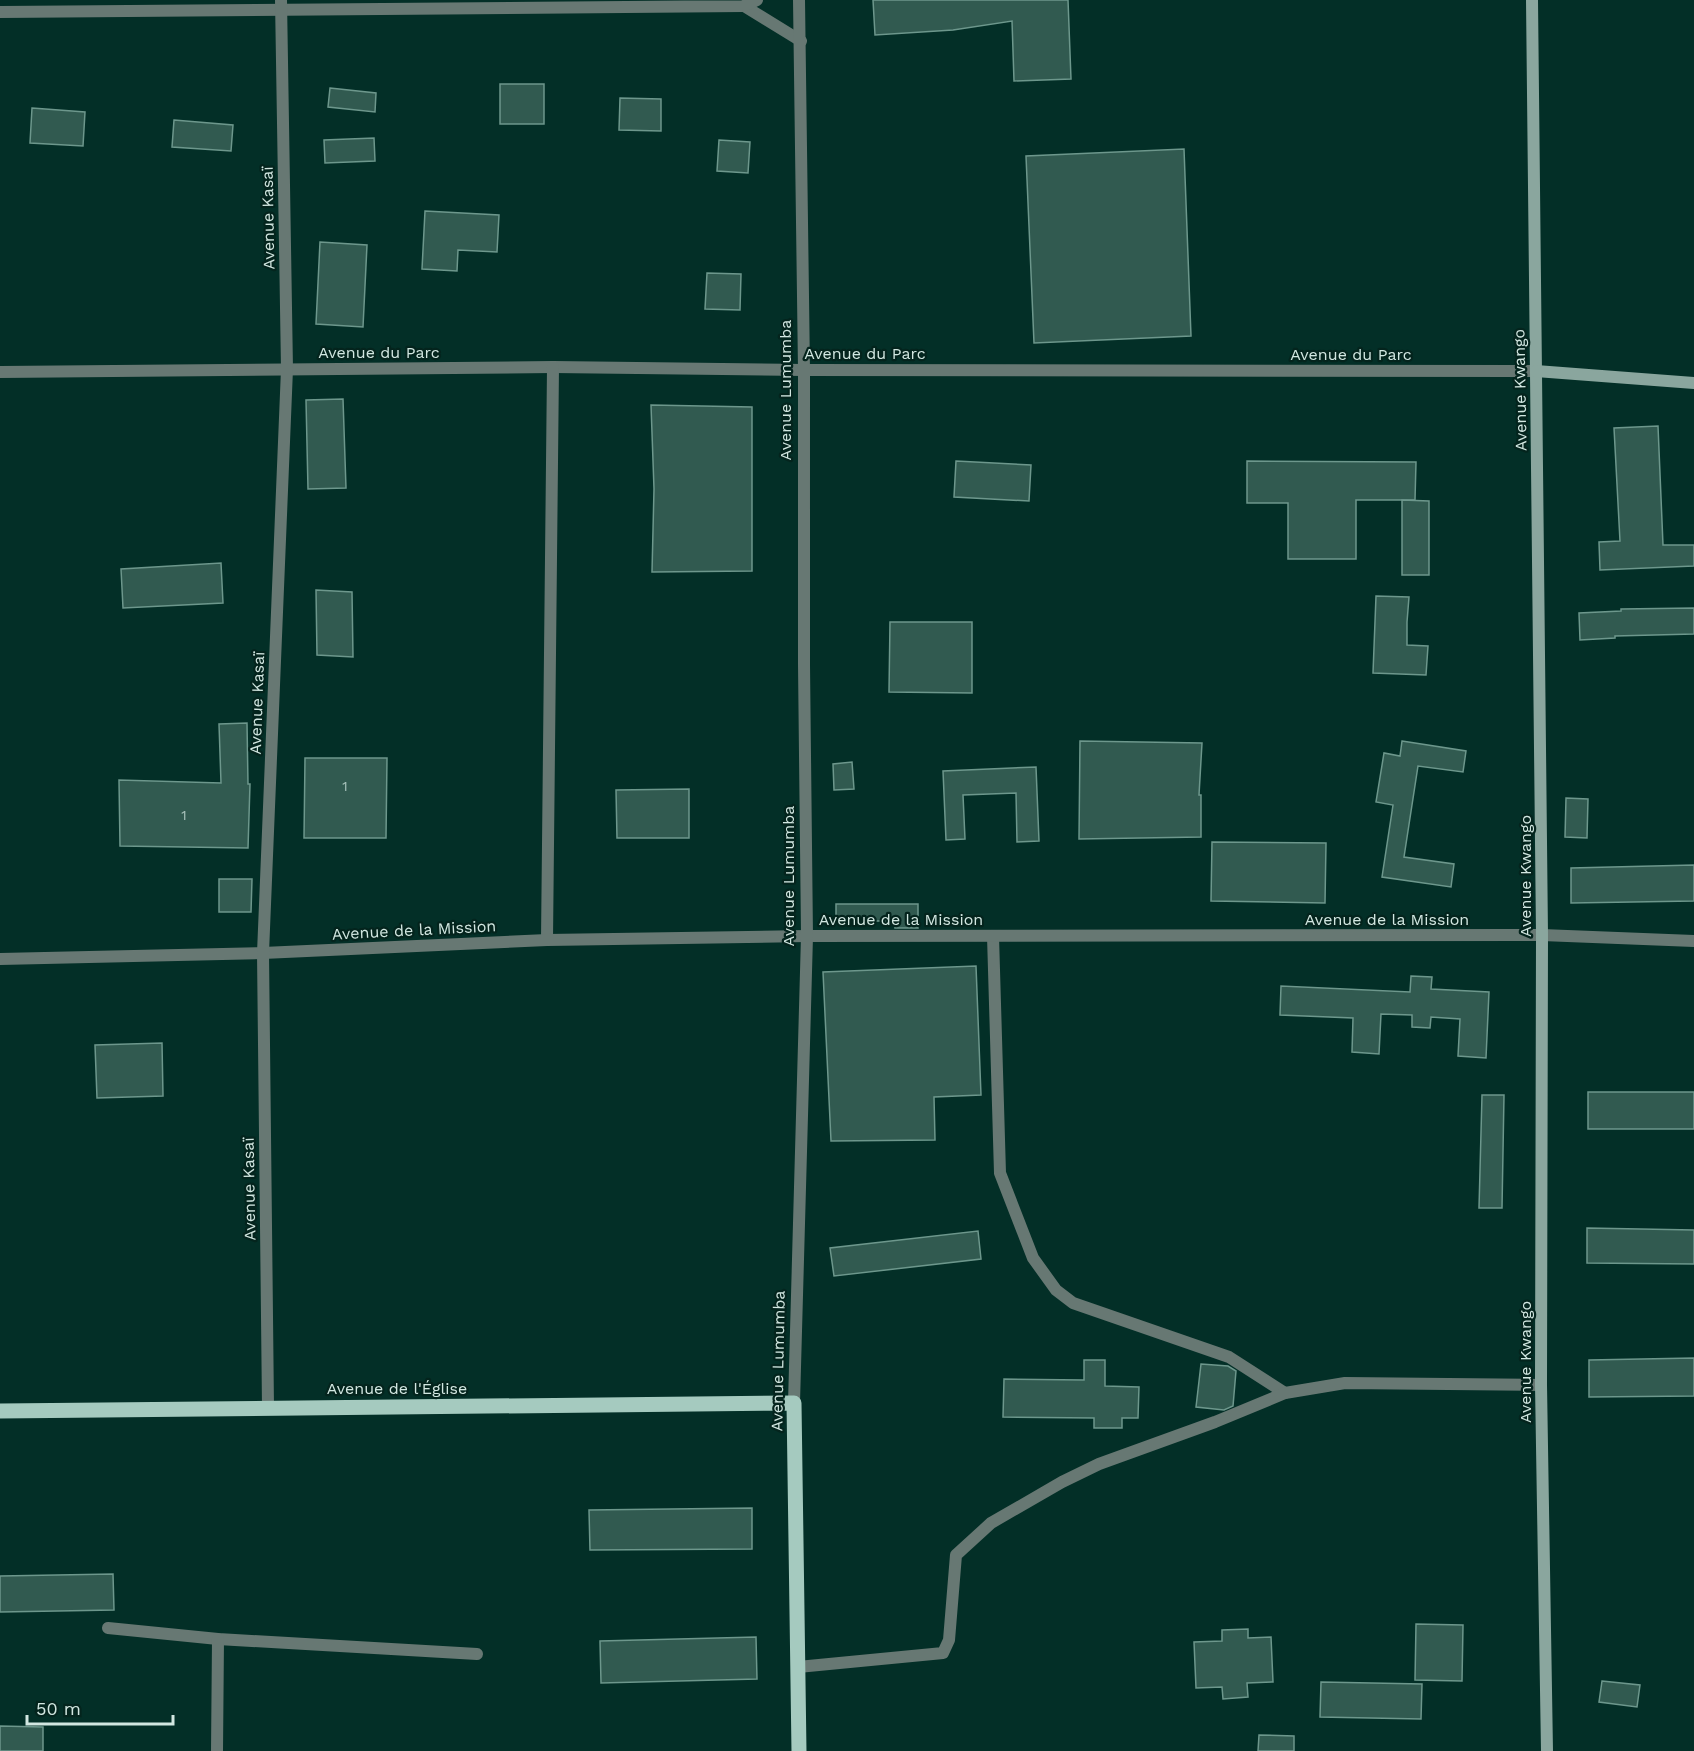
<svg xmlns="http://www.w3.org/2000/svg" width="1694" height="1751" font-family="'Work Sans',sans-serif">
<style>
.building{fill:#315a50;stroke:#6d978c;stroke-width:1.5}
.lines{fill:none;stroke-linecap:round;stroke-linejoin:round}
.street{stroke:#677873;stroke-width:12}
.secondary{stroke:#8aa69e;stroke-width:12}
.primary{stroke:#a5cabf;stroke-width:15}
.labels{text-anchor:middle;dominant-baseline:central;stroke-width:4.5;stroke-linejoin:round;paint-order:stroke}
.number-label{font-size:14px;fill:#aac4bd}
.street-label{font-size:16px;fill:#d2e7e1;stroke:#04241d}
</style>
<rect width="100%" height="100%" fill="#032f27"/>
<g class="building">
<polygon points="873,0 1068,0 1071,79 1014,81 1012,21 953,30 875,35"/>
<rect x="500" y="84" width="44" height="40"/>
<polygon points="330,88 376,93 375,112 328,107"/>
<polygon points="620,98 661,99 661,131 619,130"/>
<polygon points="32,108 85,112 83,146 30,143"/>
<polygon points="174,120 233,125 231,151 172,147"/>
<polygon points="374,138 375,161 325,163 324,140"/>
<polygon points="719,140 750,142 748,173 717,171"/>
<polygon points="1184,149 1191,336 1034,343 1026,156"/>
<polygon points="425,211 499,215 497,252 458,250 457,271 422,269"/>
<polygon points="320,242 367,245 363,327 316,324"/>
<polygon points="707,273 741,274 740,310 705,309"/>
<polygon points="343,399 346,488 308,489 306,400"/>
<polygon points="651,405 752,407 752,571 652,572 654,489"/>
<polygon points="1658,426 1663,545 1694,545 1694,566 1600,570 1599,542 1620,541 1614,428"/>
<polygon points="956,461 1031,465 1029,501 954,497"/>
<polygon points="1247,461 1416,462 1415,500 1356,500 1356,559 1288,559 1288,503 1247,503"/>
<polygon points="1402,500 1429,501 1429,575 1402,575"/>
<polygon points="221,563 223,603 123,608 121,569"/>
<polygon points="316,590 352,592 353,657 317,655"/>
<polygon points="1376,596 1409,597 1407,622 1407,645 1428,646 1426,675 1373,673"/>
<polygon points="1694,608 1694,634 1615,636 1615,638 1580,640 1579,613 1621,611 1621,609"/>
<polygon points="890,622 972,622 972,693 889,692"/>
<polygon points="247,723 248,784 250,784 248,848 120,846 119,780 221,783 219,724"/>
<polygon points="1080,741 1202,743 1199,795 1201,795 1201,837 1079,839"/>
<polygon points="1402,741 1466,751 1463,772 1418,766 1404,857 1454,864 1451,887 1382,877 1393,805 1376,802 1384,753 1400,756"/>
<polygon points="305,758 387,758 386,838 304,838"/>
<polygon points="852,762 854,789 834,790 833,764"/>
<polygon points="1036,767 1039,841 1017,842 1016,793 963,795 965,839 946,840 943,771"/>
<polygon points="689,789 689,838 617,838 616,790"/>
<polygon points="1566,798 1588,799 1587,838 1565,837"/>
<polygon points="1212,842 1326,843 1325,903 1211,901"/>
<polygon points="1694,865 1694,901 1571,903 1571,868"/>
<polygon points="219,879 252,879 251,912 219,912"/>
<polygon points="836,904 918,904 918,928 895,928 895,921 836,921"/>
<polygon points="976,966 981,1095 934,1097 935,1140 831,1141 823,972"/>
<polygon points="1411,976 1432,977 1431,989 1489,992 1486,1058 1458,1056 1460,1019 1431,1017 1430,1028 1412,1027 1412,1015 1381,1014 1379,1054 1352,1052 1353,1018 1280,1015 1281,986 1410,992"/>
<polygon points="162,1043 163,1096 97,1098 95,1045"/>
<rect x="1588" y="1092" width="106" height="37"/>
<polygon points="1482,1095 1504,1095 1502,1208 1479,1208"/>
<polygon points="1587,1228 1694,1230 1694,1264 1587,1263"/>
<polygon points="978,1231 981,1259 834,1276 830,1248"/>
<polygon points="1694,1358 1694,1396 1589,1397 1589,1360"/>
<polygon points="1084,1360 1105,1360 1105,1386 1139,1387 1138,1418 1122,1418 1122,1428 1094,1428 1094,1418 1003,1417 1004,1379 1084,1380"/>
<polygon points="1201,1364 1228,1366 1236,1371 1233,1406 1224,1410 1196,1407"/>
<polygon points="752,1508 752,1549 590,1550 589,1510"/>
<polygon points="113,1574 114,1610 0,1612 0,1576"/>
<polygon points="1416,1624 1463,1625 1462,1681 1415,1680"/>
<polygon points="1248,1629 1248,1638 1271,1637 1273,1682 1247,1683 1248,1697 1223,1699 1222,1687 1196,1688 1194,1642 1222,1641 1222,1630"/>
<polygon points="756,1637 757,1679 601,1683 600,1641"/>
<polygon points="1602,1681 1640,1685 1637,1707 1599,1702"/>
<polygon points="1321,1682 1422,1684 1421,1719 1320,1717"/>
<polygon points="0,1726 43,1727 43,1751 0,1751"/>
<polygon points="1259,1735 1294,1736 1294,1751 1258,1751"/>
</g>
<g class="lines">
<g class="street">
<polyline points="744,6 801,41"/>
<polyline points="0,12 744,6 757,0"/>
<polyline points="0,372 553,367 804,370 1536,371"/>
<polyline points="993,936 1000,1173 1033,1258 1056,1290 1073,1303 1229,1357 1285,1393"/>
<polyline points="547,940 553,367"/>
<polyline points="0,959 263,953 547,940 807,936 1542,935 1694,941"/>
<polyline points="794,1403 807,936 804,664 804,370 799,0"/>
<polyline points="268,1407 263,953 287,369 281,0"/>
<polyline points="108,1628 218,1639 477,1654"/>
<polyline points="798,1667 943,1653 949,1640 956,1555 991,1523 1062,1482 1099,1464 1215,1422 1285,1393 1345,1383 1541,1385"/>
<polyline points="217,1751 218,1639"/>
</g>
<g class="secondary">
<polyline points="1532,0 1542,935 1541,1385 1547,1751"/>
<polyline points="1536,371 1694,383"/>
</g>
<polyline class="primary" points="0,1411 794,1403 799,1751"/>
</g>
<g class="labels">
<g class="number-label">
<text x="345" y="786">1</text>
<text x="184" y="815">1</text>
</g>
<g class="street-label">
<text transform="translate(268 218) rotate(-91)">Avenue Kasaï</text>
<text x="379" y="352">Avenue du Parc</text>
<text x="865" y="353">Avenue du Parc</text>
<text x="1351" y="354">Avenue du Parc</text>
<text transform="translate(785 390) rotate(-90)">Avenue Lumumba</text>
<text transform="translate(1520 390) rotate(-91)">Avenue Kwango</text>
<text transform="translate(257 703) rotate(-88)">Avenue Kasaï</text>
<text transform="translate(788 876) rotate(-90)">Avenue Lumumba</text>
<text transform="translate(1525 876) rotate(-90)">Avenue Kwango</text>
<text x="901" y="919">Avenue de la Mission</text>
<text x="1387" y="919">Avenue de la Mission</text>
<text transform="translate(414 930) rotate(-3)">Avenue de la Mission</text>
<text transform="translate(249 1189) rotate(-91)">Avenue Kasaï</text>
<text transform="translate(778 1361) rotate(-89)">Avenue Lumumba</text>
<text transform="translate(1525 1362) rotate(-90)">Avenue Kwango</text>
<text x="397" y="1388">Avenue de l'Église</text>
</g>
</g>
<path d="M27 1715v9h146v-9" fill="none" stroke="#d2e7e1" stroke-width="3"/>
<text x="36" y="1715" font-size="18" fill="#d2e7e1" stroke="#04241d" stroke-width="4.5" paint-order="stroke">50 m</text>
</svg>
